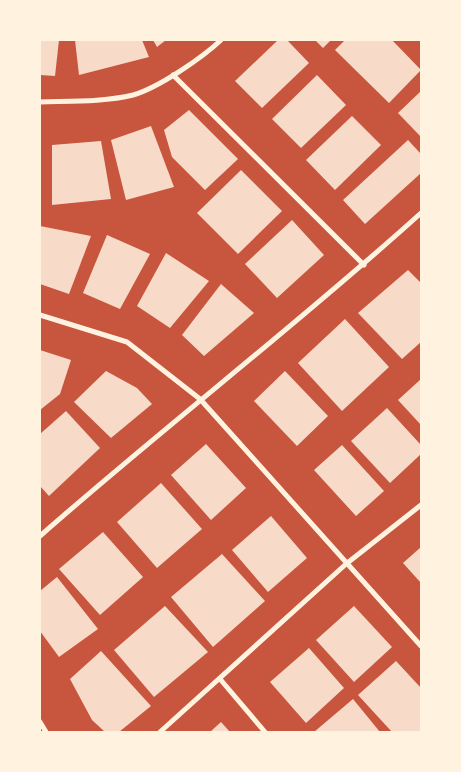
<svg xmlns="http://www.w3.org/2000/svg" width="461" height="772" font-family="Mulish,sans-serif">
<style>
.building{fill:#f7dbc8}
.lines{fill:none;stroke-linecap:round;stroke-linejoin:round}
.minor{stroke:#fff3e0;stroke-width:5}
</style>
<rect width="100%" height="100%" fill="#c8553d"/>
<g class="building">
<polygon points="40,40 59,40 55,76 40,75"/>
<polygon points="75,40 142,40 149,57 79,75"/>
<polygon points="153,40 166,40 157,47"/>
<polygon points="278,40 287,40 309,63 262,108 235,81"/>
<polygon points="315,40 331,40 323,48"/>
<polygon points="345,40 392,40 421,70 389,103 335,50"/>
<polygon points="317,75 346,105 301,148 272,119"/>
<polygon points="421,91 421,137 398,113"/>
<polygon points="189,110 238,159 205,190 172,157 164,130"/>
<polygon points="352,116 381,145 335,190 306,160"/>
<polygon points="151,126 174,187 126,200 111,140"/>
<polygon points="408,140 421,154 421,173 365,224 343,200"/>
<polygon points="101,141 111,199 52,205 52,145"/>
<polygon points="241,170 282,211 238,254 197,213"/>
<polygon points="292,220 324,255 277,298 245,264"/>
<polygon points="40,226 91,236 69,294 40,284"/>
<polygon points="107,235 150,254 120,309 83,293"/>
<polygon points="166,253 209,281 170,328 137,306"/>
<polygon points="408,270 421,283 421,342 402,359 358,313"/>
<polygon points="221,284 254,313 204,356 182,335"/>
<polygon points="345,319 389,367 342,411 298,363"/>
<polygon points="40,350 71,360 60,394 40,410"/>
<polygon points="106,371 137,388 152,404 111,438 74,402"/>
<polygon points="285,371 328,416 297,446 254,401"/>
<polygon points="421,379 421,425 398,400"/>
<polygon points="387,408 421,445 421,454 390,483 351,441"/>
<polygon points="66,411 100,448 49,496 40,486 40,434"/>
<polygon points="206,444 246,488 211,520 171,475"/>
<polygon points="342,445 384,491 356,516 314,470"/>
<polygon points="161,483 202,529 157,568 117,522"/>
<polygon points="271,516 307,558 268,592 232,550"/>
<polygon points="103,532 143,577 100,615 59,569"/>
<polygon points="421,547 421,583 403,563"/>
<polygon points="222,554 265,601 213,647 171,597"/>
<polygon points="57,577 98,629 59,657 40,631 40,591"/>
<polygon points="165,606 208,652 154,697 114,650"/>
<polygon points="354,606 392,647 354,682 316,640"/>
<polygon points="309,648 344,688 306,723 270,682"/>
<polygon points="101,651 151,706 119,732 105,732 92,720 70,679"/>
<polygon points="396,661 421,688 421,732 392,732 358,695"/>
<polygon points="353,699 380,732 314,732"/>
<polygon points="221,722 230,732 210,732"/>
</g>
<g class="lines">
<g class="minor">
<polyline points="173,75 364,265"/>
<path d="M40,102C69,101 105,102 133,95C158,88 202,58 221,40"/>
<polyline points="40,315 127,342 200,399 421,646"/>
<path d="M40,536C165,426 297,325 421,213"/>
<polyline points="220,679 265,732"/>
<polyline points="40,722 46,732"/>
<polyline points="160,732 346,564 421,505"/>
</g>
</g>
<rect width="461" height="772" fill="none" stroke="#fff3e0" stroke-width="82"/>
</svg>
